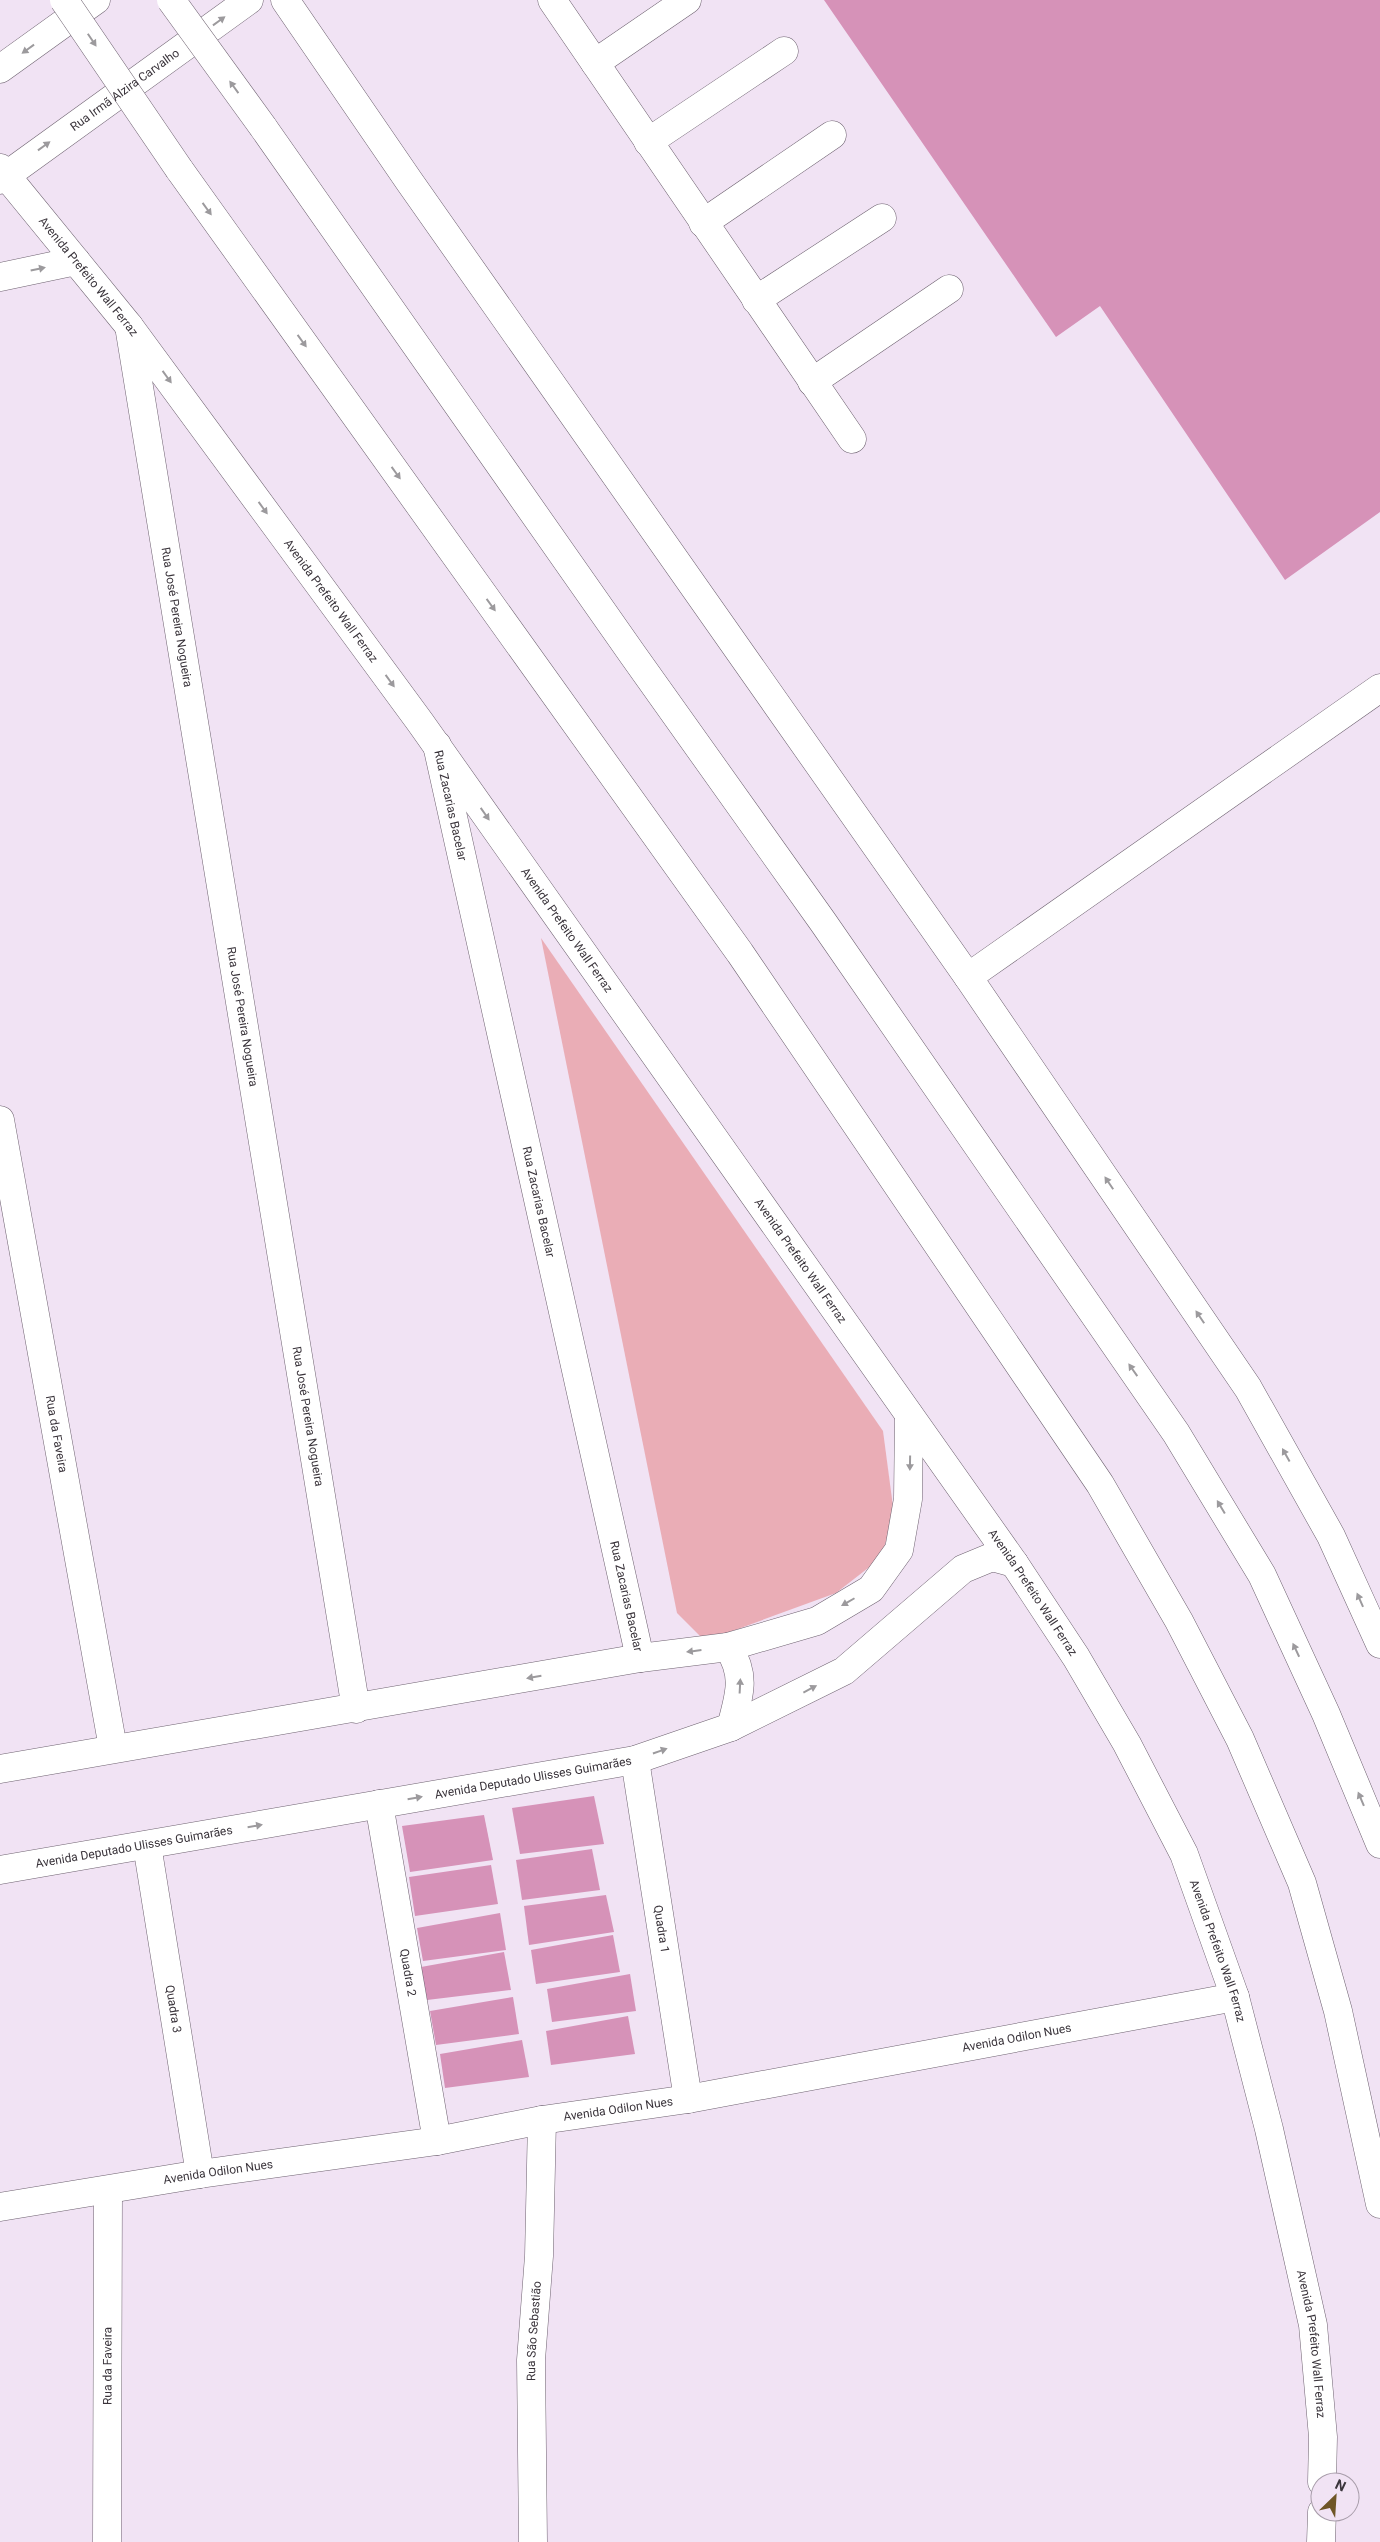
<svg xmlns="http://www.w3.org/2000/svg" width="1380" height="2542" font-family="Roboto,sans-serif">
<style>
.green{fill:#eaadb6}
.building{fill:#d692b8}
.lines{fill:none;stroke-linecap:round;stroke-linejoin:round}
.minor-casing{stroke:#6e6270;stroke-width:29}
.major-casing{stroke:#6e6270;stroke-width:29}
.highway-casing{stroke:#6e6270;stroke-width:29}
.minor{stroke:#fff;stroke-width:28}
.major{stroke:#fff;stroke-width:28}
.highway{stroke:#fff;stroke-width:28}
.highway-bridge-casing{stroke:#6e6270;stroke-width:29;stroke-linecap:butt}
.highway-bridge{stroke:#fff;stroke-width:28}
.oneway{fill:#9c9a9d}
.labels{text-anchor:middle;dominant-baseline:central;stroke-width:5;stroke-linejoin:round;paint-order:stroke}
.street-label{font-size:12px;fill:#3a343b;stroke:#f1e3f4}
</style>
<rect width="100%" height="100%" fill="#f1e3f4"/>
<polygon class="green" points="541,938 883,1431 894,1514 881,1558 836,1593 705,1641 677,1613"/>
<g class="building">
<polygon points="824,0 1380,0 1380,512 1285,580 1100,306 1056,337"/>
<polygon points="594,1796 604,1844 520,1854 512,1808"/>
<polygon points="484,1815 493,1860 410,1872 402,1826"/>
<polygon points="592,1849 600,1890 522,1900 516,1860"/>
<polygon points="491,1865 498,1904 415,1916 409,1877"/>
<polygon points="606,1895 614,1932 529,1945 524,1906"/>
<polygon points="500,1913 506,1950 423,1961 417,1928"/>
<polygon points="613,1935 620,1972 536,1984 531,1950"/>
<polygon points="504,1952 511,1990 427,2000 421,1967"/>
<polygon points="630,1974 636,2011 552,2022 547,1989"/>
<polygon points="513,1997 519,2034 436,2045 430,2011"/>
<polygon points="628,2016 635,2054 551,2065 546,2031"/>
<polygon points="522,2040 529,2077 445,2088 440,2054"/>
</g>
<g class="lines">
<g class="minor-casing">
<g id="minor">
<polyline points="552,0 852,439"/>
<polyline points="595,63 687,0"/>
<polyline points="0,69 96,0"/>
<polyline points="648,142 784,51"/>
<path id="s1" d="M0,180L249,0"/>
<polyline points="703,223 832,135"/>
<polyline points="756,300 882,218"/>
<path id="s2" d="M129,326L356,1709"/>
<polyline points="812,382 949,289"/>
<path id="s3" d="M437,745L640,1658"/>
<polyline points="968,977 1380,688"/>
<path id="s4" d="M0,1120L113,1748"/>
<path d="M728,1647C747,1676 739,1696 731,1727"/>
<path id="s5" d="M635,1760L688,2099"/>
<polyline points="0,1769 640,1658 728,1647 817,1621 871,1589 899,1550 908,1499 909,1415"/>
<path id="s6" d="M379,1804L437,2141"/>
<path id="s7" d="M147,1845L200,2174"/>
<path id="s8" d="M0,1870L635,1760L731,1727L844,1671L963,1569L992,1557L1014,1563"/>
<path id="s9" d="M0,2207L200,2174L437,2141L542,2120L688,2099L1235,1997"/>
<path id="s10" d="M107,2542L108,2191"/>
<path id="s11" d="M533,2542L531,2360L539,2256L542,2120"/>
</g>
</g>
<g class="major-casing">
<g id="major">
<polyline points="285,0 409,181 968,977 1248,1388 1331,1536 1380,1644"/>
<path id="s12" d="M0,168L129,326L420,722L1014,1563L1076,1657L1127,1744L1184,1854L1235,1997L1269,2129L1313,2325L1323,2437L1322,2482"/>
<polyline points="0,277 76,261"/>
<polyline points="1321,2542 1322,2512"/>
</g>
</g>
<g class="highway-casing">
<g id="highway">
<polyline points="263,127 633,655 823,922 1176,1433 1262,1575 1326,1714 1380,1844"/>
<polyline points="179,169 740,953 1100,1484 1179,1621 1240,1739 1302,1883 1338,2011 1380,2204"/>
</g>
</g>
<use href="#minor" class="minor"/>
<use href="#major" class="major"/>
<use href="#highway" class="highway"/>
<g class="highway-bridge-casing">
<g id="highway-bridge">
<polyline points="64,0 179,169"/>
<polyline points="171,0 263,127"/>
</g>
</g>
<use href="#highway-bridge" class="highway-bridge"/>
</g>
<defs><path id="oneway-solid" d="M-6-.8H1V-3.2L6.5 0L1 3.2V.8H-6Z" transform="scale(1.25)"/></defs>
<g class="oneway">
<use href="#oneway-solid" transform="translate(219 21) rotate(-36)"/>
<use href="#oneway-solid" transform="translate(92 40) rotate(56)"/>
<use href="#oneway-solid" transform="translate(28 49) rotate(144)"/>
<use href="#oneway-solid" transform="translate(234 87) rotate(-126)"/>
<use href="#oneway-solid" transform="translate(44 146) rotate(-36)"/>
<use href="#oneway-solid" transform="translate(207 209) rotate(54)"/>
<use href="#oneway-solid" transform="translate(38 269) rotate(-12)"/>
<use href="#oneway-solid" transform="translate(302 341) rotate(54)"/>
<use href="#oneway-solid" transform="translate(167 377) rotate(54)"/>
<use href="#oneway-solid" transform="translate(396 473) rotate(54)"/>
<use href="#oneway-solid" transform="translate(263 508) rotate(54)"/>
<use href="#oneway-solid" transform="translate(491 605) rotate(54)"/>
<use href="#oneway-solid" transform="translate(390 681) rotate(54)"/>
<use href="#oneway-solid" transform="translate(485 814) rotate(55)"/>
<use href="#oneway-solid" transform="translate(1109 1183) rotate(-124)"/>
<use href="#oneway-solid" transform="translate(1200 1317) rotate(-124)"/>
<use href="#oneway-solid" transform="translate(1133 1370) rotate(-125)"/>
<use href="#oneway-solid" transform="translate(1286 1455) rotate(-119)"/>
<use href="#oneway-solid" transform="translate(910 1463) rotate(91)"/>
<use href="#oneway-solid" transform="translate(1221 1507) rotate(-121)"/>
<use href="#oneway-solid" transform="translate(1360 1600) rotate(-114)"/>
<use href="#oneway-solid" transform="translate(848 1602) rotate(150)"/>
<use href="#oneway-solid" transform="translate(1296 1650) rotate(-115)"/>
<use href="#oneway-solid" transform="translate(694 1651) rotate(173)"/>
<use href="#oneway-solid" transform="translate(534 1677) rotate(170)"/>
<use href="#oneway-solid" transform="translate(740 1686) rotate(-87)"/>
<use href="#oneway-solid" transform="translate(810 1689) rotate(-28)"/>
<use href="#oneway-solid" transform="translate(660 1751) rotate(-19)"/>
<use href="#oneway-solid" transform="translate(415 1798) rotate(-10)"/>
<use href="#oneway-solid" transform="translate(1361 1799) rotate(-113)"/>
<use href="#oneway-solid" transform="translate(255 1826) rotate(-10)"/>
</g>
<g class="labels">
<g class="street-label">
<text stroke="none"><textPath href="#s1" startOffset="154">Rua Irmã Alzira Carvalho</textPath></text>
<text stroke="none"><textPath href="#s12" startOffset="140">Avenida Prefeito Wall Ferraz</textPath></text>
<text stroke="none"><textPath href="#s12" startOffset="545">Avenida Prefeito Wall Ferraz</textPath></text>
<text stroke="none"><textPath href="#s2" startOffset="295">Rua José Pereira Nogueira</textPath></text>
<text stroke="none"><textPath href="#s3" startOffset="62">Rua Zacarias Bacelar</textPath></text>
<text stroke="none"><textPath href="#s12" startOffset="950">Avenida Prefeito Wall Ferraz</textPath></text>
<text stroke="none"><textPath href="#s2" startOffset="700">Rua José Pereira Nogueira</textPath></text>
<text stroke="none"><textPath href="#s3" startOffset="468">Rua Zacarias Bacelar</textPath></text>
<text stroke="none"><textPath href="#s12" startOffset="1355">Avenida Prefeito Wall Ferraz</textPath></text>
<text stroke="none"><textPath href="#s2" startOffset="1105">Rua José Pereira Nogueira</textPath></text>
<text stroke="none"><textPath href="#s4" startOffset="319">Rua da Faveira</textPath></text>
<text stroke="none"><textPath href="#s12" startOffset="1760">Avenida Prefeito Wall Ferraz</textPath></text>
<text stroke="none"><textPath href="#s3" startOffset="872">Rua Zacarias Bacelar</textPath></text>
<text stroke="none"><textPath href="#s8" startOffset="541">Avenida Deputado Ulisses Guimarães</textPath></text>
<text stroke="none"><textPath href="#s8" startOffset="136">Avenida Deputado Ulisses Guimarães</textPath></text>
<text stroke="none"><textPath href="#s5" startOffset="171">Quadra 1</textPath></text>
<text stroke="none"><textPath href="#s12" startOffset="2165">Avenida Prefeito Wall Ferraz</textPath></text>
<text stroke="none"><textPath href="#s6" startOffset="171">Quadra 2</textPath></text>
<text stroke="none"><textPath href="#s7" startOffset="166">Quadra 3</textPath></text>
<text stroke="none"><textPath href="#s9" startOffset="1031">Avenida Odilon Nues</textPath></text>
<text stroke="none"><textPath href="#s9" startOffset="626">Avenida Odilon Nues</textPath></text>
<text stroke="none"><textPath href="#s9" startOffset="221">Avenida Odilon Nues</textPath></text>
<text stroke="none"><textPath href="#s11" startOffset="211">Rua São Sebastião</textPath></text>
<text stroke="none"><textPath href="#s12" startOffset="2570">Avenida Prefeito Wall Ferraz</textPath></text>
<text stroke="none"><textPath href="#s10" startOffset="176">Rua da Faveira</textPath></text>
</g>
</g>
<g transform="translate(1335 2497) rotate(25)"><circle r="24" fill="#f1e3f4" stroke="#a89daa"/>
<path d="M0-4L9 19L0 12L-9 19Z" fill="#6f5627"/>
<text y="-8" font-size="14" font-weight="bold" text-anchor="middle" fill="#3a343b">N</text>
</g>
</svg>
